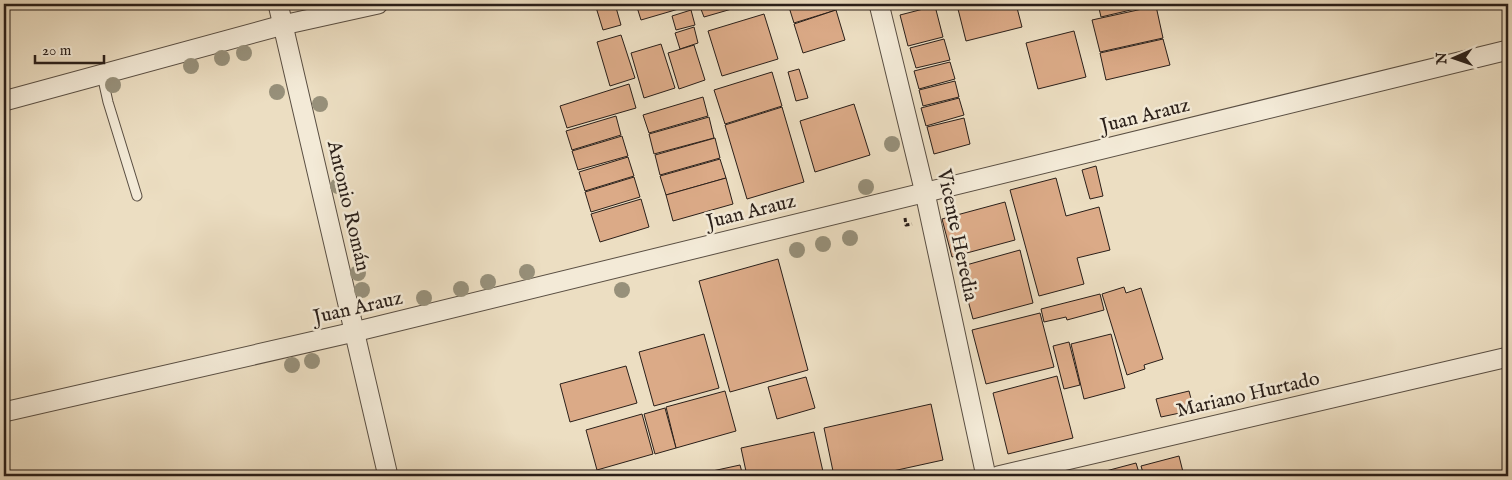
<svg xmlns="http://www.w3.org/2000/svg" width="1512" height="480" font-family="'IM FELL English',serif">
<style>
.building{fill:#dbaa87;stroke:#2a1f19}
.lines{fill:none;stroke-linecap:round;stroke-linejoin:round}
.lane-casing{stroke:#5a4f43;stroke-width:11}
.street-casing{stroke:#5a4f43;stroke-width:21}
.path{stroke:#2a1f19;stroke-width:3;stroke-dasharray:4 2.5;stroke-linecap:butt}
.lane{stroke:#f3ead7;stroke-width:9}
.street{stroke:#f3ead7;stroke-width:19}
.tree{fill:#97907a}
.labels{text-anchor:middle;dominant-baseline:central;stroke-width:5;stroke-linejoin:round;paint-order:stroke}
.street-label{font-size:20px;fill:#2a1f19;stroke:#f3ead7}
</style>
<rect width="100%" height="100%" fill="#ecdec2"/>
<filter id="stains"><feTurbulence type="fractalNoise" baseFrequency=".004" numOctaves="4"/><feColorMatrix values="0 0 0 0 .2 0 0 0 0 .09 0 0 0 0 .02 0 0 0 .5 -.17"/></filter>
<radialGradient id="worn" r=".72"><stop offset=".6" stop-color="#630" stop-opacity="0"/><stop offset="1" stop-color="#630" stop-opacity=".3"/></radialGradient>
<g class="building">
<polygon points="595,4 615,4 621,25 603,30"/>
<polygon points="636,4 681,4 682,8 641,20"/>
<polygon points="699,4 749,4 704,17"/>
<polygon points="788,4 834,4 836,10 794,23"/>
<polygon points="960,4 1016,4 1022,27 966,41 957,5"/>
<polygon points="1098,4 1156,4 1101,17"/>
<polygon points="935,6 943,37 908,46 900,15"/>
<polygon points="1156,6 1163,38 1100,52 1092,20"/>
<polygon points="691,10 695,25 676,30 672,16"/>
<polygon points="836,10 845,40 803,53 794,24"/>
<polygon points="764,14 778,59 722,76 708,31"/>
<polygon points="694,27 698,43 680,49 675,33"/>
<polygon points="1074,31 1086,77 1038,89 1026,43"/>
<polygon points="621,35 635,78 610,86 597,42"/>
<polygon points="944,39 950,60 916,68 910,48"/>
<polygon points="1163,39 1170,65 1106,80 1100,53"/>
<polygon points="661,44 675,88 644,98 631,53"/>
<polygon points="694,45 705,80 679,89 668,53"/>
<polygon points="950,62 955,79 919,89 914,71"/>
<polygon points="799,69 808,98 796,101 788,72"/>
<polygon points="772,72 782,106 725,124 714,90"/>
<polygon points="955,81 959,97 923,106 919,90"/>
<polygon points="629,84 636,108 567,128 560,106"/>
<polygon points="703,97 708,116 649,133 643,115"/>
<polygon points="959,98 964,115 926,126 921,108"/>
<polygon points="854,104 870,155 815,172 800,121"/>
<polygon points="782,107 804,182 747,199 725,125"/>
<polygon points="616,116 621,135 572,150 566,131"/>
<polygon points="709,117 714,138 654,154 649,134"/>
<polygon points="964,118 970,144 934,154 927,127"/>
<polygon points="622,136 628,156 578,170 572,151"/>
<polygon points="715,138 720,158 660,175 655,155"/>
<polygon points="628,157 634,176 585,191 579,172"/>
<polygon points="720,159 726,178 666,195 660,176"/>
<polygon points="1096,166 1103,196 1090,199 1082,170"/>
<polygon points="634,177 640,197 591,212 585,192"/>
<polygon points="726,178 733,204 673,221 666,195"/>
<polygon points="1056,178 1066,216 1099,207 1110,250 1077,258 1084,284 1039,296 1010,190"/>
<polygon points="641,199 649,227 600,242 591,214"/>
<polygon points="1005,202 1015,240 952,257 942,219"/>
<polygon points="1020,250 1033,303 973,319 959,267"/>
<polygon points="778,259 808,370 730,392 699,281"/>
<polygon points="1124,287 1126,293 1141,288 1163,359 1144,365 1145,369 1127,375 1102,294"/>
<polygon points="1100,294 1104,310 1067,320 1066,317 1044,322 1041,309"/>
<polygon points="1040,313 1054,367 986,384 972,330"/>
<polygon points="704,334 719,388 654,406 639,352"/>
<polygon points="1111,334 1125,388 1084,399 1071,344"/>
<polygon points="1069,342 1080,385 1064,389 1053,346"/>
<polygon points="626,366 637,403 570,422 560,384"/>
<polygon points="1057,376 1073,438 1008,454 993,393"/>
<polygon points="806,377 815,408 777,419 768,387"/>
<polygon points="725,391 736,431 676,448 666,407"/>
<polygon points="1189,391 1194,410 1161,417 1156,399"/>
<polygon points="931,404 943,460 870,476 834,476 824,428"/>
<polygon points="665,408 676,448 655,454 644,414"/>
<polygon points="642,414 653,454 597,470 586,430"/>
<polygon points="814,432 824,476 747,476 741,448"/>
<polygon points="1179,456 1184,476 1144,476 1141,466"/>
<polygon points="1136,463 1140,476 1087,476"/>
<polygon points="740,465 743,476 694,476 694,475"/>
</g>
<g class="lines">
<g class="lane-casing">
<polyline id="lane" points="102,75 108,102 137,196"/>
</g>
<g class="street-casing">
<g id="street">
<polyline points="278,4 388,476"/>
<polyline points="879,4 925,193 986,476"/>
<polyline points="4,101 283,25 378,4"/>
<polyline points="4,412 354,332 1508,50"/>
<polyline points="998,476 1508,357"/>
</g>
</g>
<polyline class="path" points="905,218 906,225 912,224"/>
<use href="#lane" class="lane"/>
<use href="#street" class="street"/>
</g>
<g class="tree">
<circle cx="244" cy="53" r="8"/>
<circle cx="222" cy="58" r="8"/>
<circle cx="191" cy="66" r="8"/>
<circle cx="113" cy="85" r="8"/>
<circle cx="277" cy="92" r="8"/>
<circle cx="320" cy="104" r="8"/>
<circle cx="892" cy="144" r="8"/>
<circle cx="338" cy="186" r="8"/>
<circle cx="866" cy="187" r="8"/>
<circle cx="850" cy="238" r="8"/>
<circle cx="823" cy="244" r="8"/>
<circle cx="797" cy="250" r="8"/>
<circle cx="527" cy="272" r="8"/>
<circle cx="358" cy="273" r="8"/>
<circle cx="488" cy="282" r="8"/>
<circle cx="461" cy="289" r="8"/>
<circle cx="362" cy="290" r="8"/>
<circle cx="622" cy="290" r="8"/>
<circle cx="424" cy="298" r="8"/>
<circle cx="312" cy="361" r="8"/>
<circle cx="292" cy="365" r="8"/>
</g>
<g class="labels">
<g class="street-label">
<text transform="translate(1145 116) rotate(-14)">Juan Arauz</text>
<text transform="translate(348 206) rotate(77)">Antonio Román</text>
<text transform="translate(751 212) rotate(-14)">Juan Arauz</text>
<text transform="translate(957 235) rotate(78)">Vicente Heredia</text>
<text transform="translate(358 308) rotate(-13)">Juan Arauz</text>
<text transform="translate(1248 395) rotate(-13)">Mariano Hurtado</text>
</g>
</g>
<rect width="1512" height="480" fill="none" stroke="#ecdec2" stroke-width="20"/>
<rect x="5" y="5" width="1502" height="470" fill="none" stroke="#2a1f19" stroke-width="2.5"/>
<rect x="10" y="10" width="1492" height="460" fill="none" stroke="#2a1f19"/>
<g transform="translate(1454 58) rotate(268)" stroke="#f3ead7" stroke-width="4" paint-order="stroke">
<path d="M0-4L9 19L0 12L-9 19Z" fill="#2a1f19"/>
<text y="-8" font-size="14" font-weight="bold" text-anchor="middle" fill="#2a1f19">N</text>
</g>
<path d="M35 55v8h69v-8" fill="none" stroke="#2a1f19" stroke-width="2.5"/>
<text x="42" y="55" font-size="15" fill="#2a1f19" stroke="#f3ead7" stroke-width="4" paint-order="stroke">20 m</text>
<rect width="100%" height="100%" filter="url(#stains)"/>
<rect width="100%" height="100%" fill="url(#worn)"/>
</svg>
